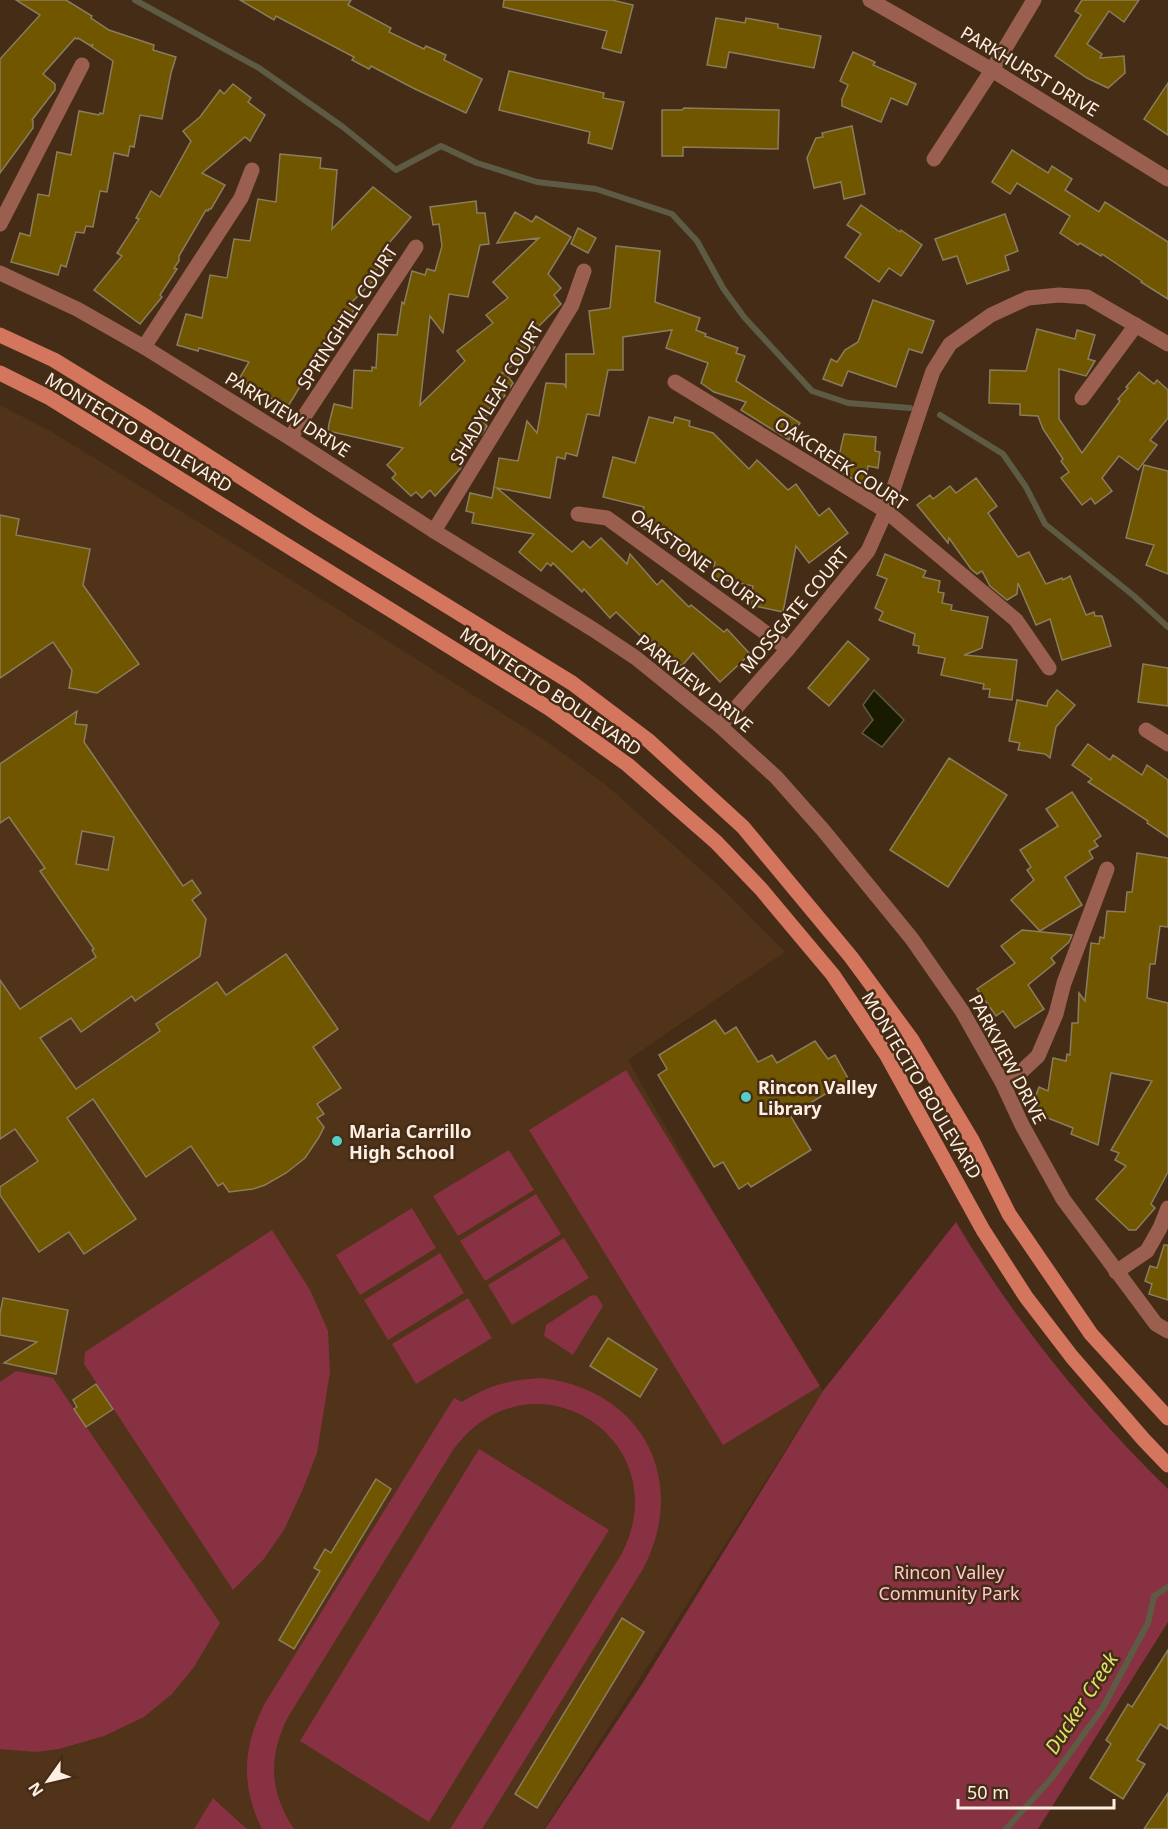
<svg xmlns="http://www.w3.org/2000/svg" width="1168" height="1829" font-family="'Noto Sans',sans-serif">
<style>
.built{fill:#503318}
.green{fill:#883143}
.water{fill:#191b00;stroke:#5e5b44;stroke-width:1.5}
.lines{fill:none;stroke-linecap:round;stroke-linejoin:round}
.stream{stroke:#5e5b44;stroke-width:6}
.building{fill:#715600;stroke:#8a7d5d;stroke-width:1.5;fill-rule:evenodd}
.street{stroke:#9a5f4f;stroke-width:15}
.secondary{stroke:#d3765d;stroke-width:15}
.poi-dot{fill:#55cec5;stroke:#442c17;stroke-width:2}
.labels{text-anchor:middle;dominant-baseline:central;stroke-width:5;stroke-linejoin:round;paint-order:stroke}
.street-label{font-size:18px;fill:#ffefe2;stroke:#442c17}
.poi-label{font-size:18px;font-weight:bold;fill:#ffefe2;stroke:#442c17;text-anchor:start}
.park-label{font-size:18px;fill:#fdc8ce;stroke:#442c17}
.water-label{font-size:20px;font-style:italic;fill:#dce465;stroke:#442c17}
</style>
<rect width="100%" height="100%" fill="#442c17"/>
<polygon class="built" points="0,405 52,432 239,547 543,739 605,784 726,892 785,952 628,1060 719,1222 823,1391 544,1829 247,1829 214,1798 194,1829 0,1829"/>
<g class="green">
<polygon points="626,1070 820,1386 723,1445 529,1130"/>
<polygon points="509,1150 534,1190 458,1236 433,1196"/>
<polygon points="536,1194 561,1234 485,1281 460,1241"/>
<polygon points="412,1208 436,1248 360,1295 336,1255"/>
<path d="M956,1222C1014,1320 1086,1409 1168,1489V1622L1038,1829H545L642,1684L823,1391Z"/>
<polygon points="272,1230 310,1290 328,1331 330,1372 317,1453 302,1491 284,1530 263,1560 233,1590 84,1364 85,1352"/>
<polygon points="564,1238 589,1278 512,1325 488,1285"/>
<polygon points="440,1253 464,1293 388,1340 364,1300"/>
<polygon points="592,1295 597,1296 603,1306 573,1355 544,1336 546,1325"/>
<polygon points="468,1298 492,1338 416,1384 392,1344"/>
<polygon points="16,1371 53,1378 220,1623 194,1667 172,1694 144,1717 104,1736 59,1749 36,1752 0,1749 0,1382"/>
<path d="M541,1378C641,1389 690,1479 643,1569L482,1829H450L621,1555C682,1439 530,1344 453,1450L288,1717C268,1757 269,1791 294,1829H262C240,1785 243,1746 265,1703L454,1398L462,1402C489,1385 509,1380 541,1378Z"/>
<polygon points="479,1449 609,1530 429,1822 300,1741"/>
<polygon points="213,1798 247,1829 194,1829"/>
</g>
<polygon class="water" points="874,690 904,720 882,747 862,733 873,720 863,705"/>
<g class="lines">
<g class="stream">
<polyline points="135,0 259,68 343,127 396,170 441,146 477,163 537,182 596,189 672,214 697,241 723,288 744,317 812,391 848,403 910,408"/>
<polyline points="940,415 1003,454 1026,487 1045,524 1134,596 1168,627"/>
<polyline points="1006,1829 1051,1779 1102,1709 1148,1623 1154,1596 1168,1587"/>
</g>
</g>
<g class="building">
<polygon points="16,0 66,0 92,16 91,18 109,30 154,45 153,50 176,57 171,73 162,119 140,115 134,147 130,146 128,156 114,153 107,192 100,191 93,227 86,226 84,233 76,232 66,267 61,265 58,275 11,262 20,233 30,236 38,194 49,196 57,152 71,155 79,111 99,115 100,113 103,114 113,61 92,47 93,44 91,46 78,38 77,39 75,38 43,74 55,84 55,90 32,120 33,121 33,128 0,173 0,59 40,15"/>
<polygon points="240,0 351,0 348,5 391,28 389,32 424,49 426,46 446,55 444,60 482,79 466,113 415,89 371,66 369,69 352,60 354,57 276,16 274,20"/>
<polygon points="504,0 612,0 633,5 621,53 602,48 607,31 503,7"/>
<polygon points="1082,0 1139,0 1124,22 1109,11 1087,44 1102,54 1100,58 1124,56 1125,73 1108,88 1087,78 1055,56 1081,15 1075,11"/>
<polygon points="716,18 745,23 746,18 778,24 778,28 821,36 814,68 729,52 726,68 707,65"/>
<polygon points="853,52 875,62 873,65 916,84 907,105 891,98 881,122 842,106 842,99 848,85 840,81"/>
<polygon points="509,71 604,93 603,98 624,102 612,149 588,143 590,132 499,110"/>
<polygon points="1168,83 1168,135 1144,119"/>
<polygon points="233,84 251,98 248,102 265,115 250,141 245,137 202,173 225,185 211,209 209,209 208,211 206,210 179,256 179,261 174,268 177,269 160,295 162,297 140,324 94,290 122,256 117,253 139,219 136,218 151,191 160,197 191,141 183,131 200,117 220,90 224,94"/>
<polygon points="684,108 779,110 778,149 683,147 683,156 662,156 662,110 682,110"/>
<polygon points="852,126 865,194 844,199 841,182 814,188 807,158 816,138 823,137 822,133"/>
<polygon points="1012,150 1048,173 1052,166 1072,179 1065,190 1099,212 1105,202 1168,242 1168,299 1141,282 1142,281 1102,254 1101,256 1080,243 1078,245 1060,233 1070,216 1017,183 1010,194 992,182"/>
<polygon points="280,154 321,158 320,168 337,170 332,229 373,187 411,217 384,249 391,256 373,273 377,277 349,305 354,310 327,342 332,346 304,380 287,408 239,379 249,362 199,348 198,351 177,345 186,314 202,318 210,275 227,278 234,239 250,241 258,199 276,202"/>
<polygon points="476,201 477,213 485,213 489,244 480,245 468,297 449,294 443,333 430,316 420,405 465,361 457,351 493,323 486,315 508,298 493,282 539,238 497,243 515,212 532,222 536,216 571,237 548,274 561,288 554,295 561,304 528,337 535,347 533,350 502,373 506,374 513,383 510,388 504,392 505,396 489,409 492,410 482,420 487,426 482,434 464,452 466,452 459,463 463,465 460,469 435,496 430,490 422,498 416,492 411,496 392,478 396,474 387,465 403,448 328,431 329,424 334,404 352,408 354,370 372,371 372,367 376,368 378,334 397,335 402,302 404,304 412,271 425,275 427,269 435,271 442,246 439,224 433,225 430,207"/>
<polygon points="861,205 900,232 901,230 922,245 901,276 889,268 879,282 845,257 861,234 847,225"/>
<polygon points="1005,214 1018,251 1005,256 1009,270 967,284 957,256 943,260 935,239"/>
<polygon points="578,228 596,238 588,253 571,244"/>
<polygon points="616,246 660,251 655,302 700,318 696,330 706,334 705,336 738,348 736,353 745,356 736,381 800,423 789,440 741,410 746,402 714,392 701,383 708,363 666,348 672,330 623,337 623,370 608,370 599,416 587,414 577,456 566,453 565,459 557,457 550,498 497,488 572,552 583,541 590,548 601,538 627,564 630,554 657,585 662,580 689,607 691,605 724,632 727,629 750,654 720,682 693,653 682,666 649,639 646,641 616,612 610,618 584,589 582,592 553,563 551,566 547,563 541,571 519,552 534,534 472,523 474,513 466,511 470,493 492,498 499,458 518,461 527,421 537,433 546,383 564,384 566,387 566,354 594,354 589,311 610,308"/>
<polygon points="873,300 934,321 922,353 909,349 896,387 848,371 842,386 823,379 831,359 837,362 845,350 858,342"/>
<polygon points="1037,329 1075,339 1077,330 1095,335 1088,359 1095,361 1086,376 1059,369 1059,419 1082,453 1120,401 1118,399 1128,388 1126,387 1139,372 1154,384 1157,380 1168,390 1168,418 1150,440 1157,445 1138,470 1119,456 1102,478 1112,491 1095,504 1091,498 1082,505 1061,478 1069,472 1061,461 1063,459 1043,429 1038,416 1020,415 1020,404 989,403 990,370 1026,371"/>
<polygon points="649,417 673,423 675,417 690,421 689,426 713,433 749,469 757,460 788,490 796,484 819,516 829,508 848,533 809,563 796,546 783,612 750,605 753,586 712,577 715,562 676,549 679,540 638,527 644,507 603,497 613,457 635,463"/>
<polygon points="844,434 876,437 875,451 880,452 878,468 868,466 866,482 855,480 844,474 846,457 839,456"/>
<polygon points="1144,465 1168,471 1168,574 1146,565 1154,545 1126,538"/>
<polygon points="976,478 997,506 988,513 1018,557 1029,552 1046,584 1062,578 1063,580 1070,576 1086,615 1094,612 1095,616 1102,616 1111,646 1062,660 1050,619 1036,625 1018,583 1017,594 1007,600 990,586 982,571 977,574 971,569 949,538 948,543 917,505 930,495 933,499 950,486 956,493"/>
<polygon points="0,515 19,519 16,535 90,549 83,585 139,664 97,693 70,688 69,688 72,670 53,642 0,678"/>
<polygon points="885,554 926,571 923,577 940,581 938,592 944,593 942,603 952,605 951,610 988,617 982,648 964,655 1017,660 1012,700 989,697 990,689 983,689 984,684 941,675 945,658 918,653 919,646 913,645 915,634 879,620 883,612 875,608 887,579 877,575"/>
<polygon points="848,641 869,659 829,706 808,688"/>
<polygon points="1143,664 1168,668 1168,706 1138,702"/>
<polygon points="1057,690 1075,705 1056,727 1050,758 1045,754 1018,750 1020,743 1009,741 1017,700 1047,706 1048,701"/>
<path d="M77,711L75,724L87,725L84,742L183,886L192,880L201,893L192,900L206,919L200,956L135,1001L132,996L81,1032L71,1018L40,1038L76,1089L160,1031L156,1024L217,982L226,995L286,954L338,1029L313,1047L341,1088L317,1104L324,1114L317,1118L324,1127L319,1137L305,1158L286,1173L265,1185L253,1189L229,1192L223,1183L218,1186L191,1146L146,1177L93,1099L67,1118L136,1219L84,1254L69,1232L39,1252L0,1195V1187L38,1161L15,1129L0,1139V980L20,1009L96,957L92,950L94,949L40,871L45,868L9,817L0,823V764ZM82,831L114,837L108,870L76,864Z"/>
<polygon points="1088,744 1110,760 1113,755 1142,775 1147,765 1168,780 1168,837 1147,823 1148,821 1088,782 1092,779 1072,765"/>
<polygon points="949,758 1007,795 948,887 890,850"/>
<polygon points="1072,792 1101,836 1094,841 1098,846 1089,851 1093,858 1065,877 1082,905 1040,931 1011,900 1034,880 1027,870 1031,867 1020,850 1058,826 1046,809"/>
<polygon points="1137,853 1168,858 1168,927 1160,926 1155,964 1150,964 1147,998 1168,1003 1168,1172 1151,1204 1155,1208 1136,1230 1129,1230 1096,1199 1126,1166 1115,1160 1119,1153 1111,1150 1152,1081 1111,1073 1098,1145 1071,1134 1073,1128 1030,1111 1039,1087 1048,1091 1053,1058 1066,1061 1067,1054 1070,1055 1072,1023 1078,1023 1079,993 1085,1001 1091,943 1099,944 1100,937 1104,938 1107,911 1125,912 1127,892 1132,892"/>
<polygon points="1022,930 1072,935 1069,942 1051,958 1055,963 1028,985 1044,1009 1015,1028 1003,1011 996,1016 977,989 1015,963 1001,946"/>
<polygon points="715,1020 725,1034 736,1027 758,1062 772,1055 777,1063 815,1041 828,1059 835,1055 849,1080 790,1115 811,1150 751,1187 748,1183 739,1189 723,1162 714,1167 658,1075 667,1069 659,1055"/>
<polygon points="1164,1245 1168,1245 1168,1300 1149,1294 1152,1284 1145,1281 1150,1266 1157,1268"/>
<polygon points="3,1298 68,1310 56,1374 4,1363 37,1342 0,1335 0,1314"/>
<polygon points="608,1338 657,1369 640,1397 590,1366"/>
<polygon points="96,1384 113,1409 86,1427 74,1409 77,1407 73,1400"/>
<polygon points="376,1479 391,1489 294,1649 279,1640 320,1571 314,1568 325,1549 331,1553"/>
<polygon points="622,1618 644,1632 537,1808 515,1794"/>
<polygon points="1168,1650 1168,1729 1160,1724 1137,1760 1145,1764 1123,1799 1090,1778 1111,1744 1106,1740 1128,1704 1132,1707"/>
<polygon points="1168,1793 1168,1829 1144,1829"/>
</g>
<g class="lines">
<g class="street">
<polyline points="870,0 992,70 1168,179"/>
<polyline points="934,159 992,70 1034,0"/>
<polyline points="0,224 82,65"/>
<polyline points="0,273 77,309 144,347 290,438 434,531 594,630 636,658 720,726 776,777 823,830 912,939 962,1011 1002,1082 1022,1125 1063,1199 1156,1324 1168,1331"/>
<polyline points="144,347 241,198 252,170"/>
<polyline points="675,382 886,511 1016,620 1049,668"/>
<polyline points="1082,398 1136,325"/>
<polyline points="290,438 416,247"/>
<polyline points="578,514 607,518 788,649"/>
<polyline points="434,531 572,305 584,271"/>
<polyline points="720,726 788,649 868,551 886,511 933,371 950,344 991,315 1028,298 1059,295 1087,297 1168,344"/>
<polyline points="1146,730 1168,744"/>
<polyline points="1002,1082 1022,1071 1038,1056 1056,1014 1064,983 1107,869"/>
<polyline points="1116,1272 1147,1251 1160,1228 1168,1208"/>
</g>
<g class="secondary">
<polyline points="0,335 54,360 142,414 311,522 572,683 649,741 743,827 851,957 912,1040 972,1140 1009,1214 1091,1334 1168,1418"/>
<polyline points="0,373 48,397 550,709 628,765 716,842 761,889 833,975 886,1054 983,1230 1026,1297 1072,1357 1144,1440 1168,1465"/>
</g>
</g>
<g class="poi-dot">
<circle cx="746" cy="1097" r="6"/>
<circle cx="337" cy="1141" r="6"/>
</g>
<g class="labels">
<g class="street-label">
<text transform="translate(1030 71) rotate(31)">PARKHURST DRIVE</text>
<text transform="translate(347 317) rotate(-57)">SPRINGHILL COURT</text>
<text transform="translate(496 393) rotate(-59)">SHADYLEAF COURT</text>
<text transform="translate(288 414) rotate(32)">PARKVIEW DRIVE</text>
<text transform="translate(139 432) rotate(31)">MONTECITO BOULEVARD</text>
<text transform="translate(841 463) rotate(33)">OAKCREEK COURT</text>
<text transform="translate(697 559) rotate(36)">OAKSTONE COURT</text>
<text transform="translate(794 610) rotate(-50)">MOSSGATE COURT</text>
<text transform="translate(695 683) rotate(39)">PARKVIEW DRIVE</text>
<text transform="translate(551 691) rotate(34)">MONTECITO BOULEVARD</text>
<text transform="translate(1008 1059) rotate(62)">PARKVIEW DRIVE</text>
<text transform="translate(922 1085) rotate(59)">MONTECITO BOULEVARD</text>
</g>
<g class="poi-label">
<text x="758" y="1087">Rincon Valley<tspan x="758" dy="21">Library</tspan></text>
<text x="349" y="1131">Maria Carrillo<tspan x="349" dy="21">High School</tspan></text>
</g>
<g class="park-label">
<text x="949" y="1572">Rincon Valley<tspan x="949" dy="21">Community Park</tspan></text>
</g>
<g class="water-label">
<text transform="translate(1081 1703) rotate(-57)">Ducker Creek</text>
</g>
</g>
<g transform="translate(48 1781) rotate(236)" stroke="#442c17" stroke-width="4.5" paint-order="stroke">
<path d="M0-4.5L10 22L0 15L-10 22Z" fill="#ffefe2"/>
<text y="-9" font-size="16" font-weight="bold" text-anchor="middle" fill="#ffefe2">N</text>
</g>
<path d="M958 1799v9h156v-9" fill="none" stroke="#ffefe2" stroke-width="3"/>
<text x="967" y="1799" font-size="18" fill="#ffefe2" stroke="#442c17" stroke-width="4.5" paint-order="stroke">50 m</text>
</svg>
